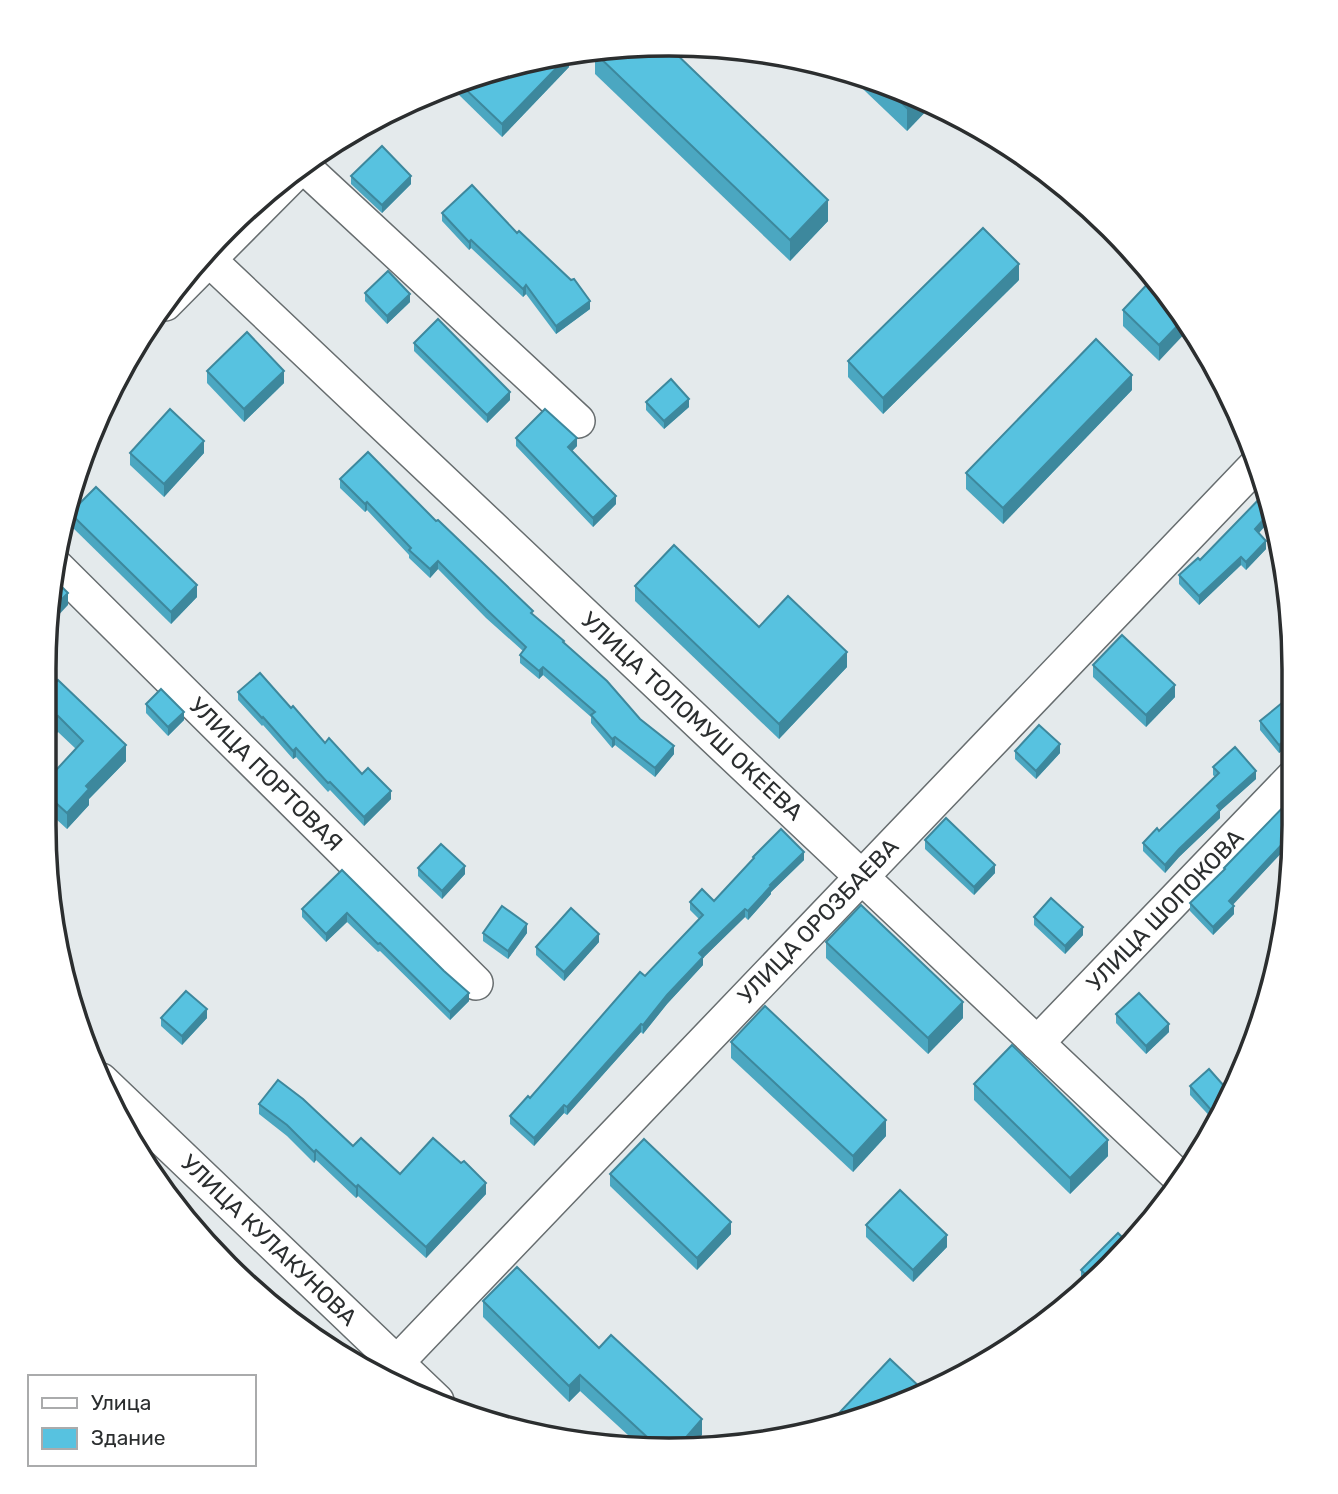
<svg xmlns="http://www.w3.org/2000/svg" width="1338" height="1494" font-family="Rubik,sans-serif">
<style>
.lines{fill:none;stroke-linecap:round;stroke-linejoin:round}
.minor-casing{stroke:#676d6f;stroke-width:36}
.minor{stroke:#fff;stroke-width:33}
.wall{fill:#4ba7c1}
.shaded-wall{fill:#3d889d}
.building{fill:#57c2e0;stroke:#3d889d;stroke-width:2}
.labels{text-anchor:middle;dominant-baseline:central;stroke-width:6;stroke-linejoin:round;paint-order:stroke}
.street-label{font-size:23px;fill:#2b2e2f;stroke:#fff}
.rim{fill:none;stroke:#2b2e2f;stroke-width:3.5}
</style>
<rect width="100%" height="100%" fill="#e4eaec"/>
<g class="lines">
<g class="minor-casing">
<g id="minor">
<polyline points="302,165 578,421"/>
<polyline points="202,253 1181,1179"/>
<polyline points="165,304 305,163"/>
<polyline points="55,565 476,983"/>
<polyline points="1037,1043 1293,777"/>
<polyline points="101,1080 437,1401"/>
<polyline points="381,1379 1257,464"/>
</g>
</g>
<use href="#minor" class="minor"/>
</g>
<g class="wall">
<polygon points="595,53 828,221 790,261 595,74"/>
<polygon points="508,65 569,67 502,137 456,92 456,84"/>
<polygon points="844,71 870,77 932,105 907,131"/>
<polygon points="351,176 411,184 382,213 351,184"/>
<polygon points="442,213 517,233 590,309 556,334 526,294 523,297 471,248 469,250 442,221"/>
<polygon points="1019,280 883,414 848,377 848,361"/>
<polygon points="1165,289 1159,361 1123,326 1123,310"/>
<polygon points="365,293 410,302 387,324 365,301"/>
<polygon points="414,343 510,400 487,423 414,351"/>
<polygon points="207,371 284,383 244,422 207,383"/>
<polygon points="1132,390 1003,524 966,489 966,473"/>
<polygon points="646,402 689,407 664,429 646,410"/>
<polygon points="516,438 577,446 572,451 616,504 593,527 516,446"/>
<polygon points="130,453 204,453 164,497 130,465"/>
<polygon points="340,479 436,521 533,615 564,643 674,754 655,777 615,745 612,748 591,723 591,717 543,675 539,679 520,663 520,655 523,651 486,618 438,569 430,578 409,558 409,555 367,510 365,512 340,488"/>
<polygon points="1273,508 1274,516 1259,533 1266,549 1246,570 1241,565 1199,605 1179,584 1179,575"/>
<polygon points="70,513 197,597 171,624 70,525"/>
<polygon points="635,586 759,627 847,667 779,739 635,601"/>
<polygon points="1093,665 1175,697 1146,727 1093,677"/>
<polygon points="1293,686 1293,742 1279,753 1260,730 1260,721 1289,697 1289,690"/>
<polygon points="50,689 126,761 89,799 89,805 67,829 44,808 46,781 76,749 58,732"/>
<polygon points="238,692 291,708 325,743 391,799 364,826 330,790 328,792 296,757 293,759 263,725 262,726 238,700"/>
<polygon points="146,704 184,720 168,736 146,713"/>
<polygon points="1015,751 1060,753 1036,779 1015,759"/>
<polygon points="1213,767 1256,779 1220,811 1220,818 1179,857 1165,873 1143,851 1143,843 1159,831 1215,777 1213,775"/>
<polygon points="1293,797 1290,852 1286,848 1232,905 1234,914 1213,935 1190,911 1190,903 1224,870 1224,868"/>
<polygon points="925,840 995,873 974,895 925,849"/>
<polygon points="753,857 804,860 771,892 771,894 748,920 745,917 703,958 703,965 667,1004 643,1034 641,1032 567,1115 564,1113 534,1146 510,1124 510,1116 530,1098 699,919 690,910 690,902 714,901 753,859"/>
<polygon points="418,868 465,874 442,899 418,876"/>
<polygon points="342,870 469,1001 450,1020 380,951 378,952 347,922 326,942 302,917 302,909"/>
<polygon points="1034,917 1083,935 1065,954 1034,925"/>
<polygon points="483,933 527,933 508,959 483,941"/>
<polygon points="599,942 564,981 536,955 536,947"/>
<polygon points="826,942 963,1018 928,1054 826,958"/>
<polygon points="1116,1014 1169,1032 1146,1054 1116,1023"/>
<polygon points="161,1018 207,1018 182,1045 161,1026"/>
<polygon points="731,1042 886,1136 853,1172 731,1058"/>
<polygon points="974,1084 1108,1156 1070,1194 974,1100"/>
<polygon points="1190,1086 1230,1101 1216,1123 1190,1095"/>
<polygon points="259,1104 353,1146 400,1174 486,1194 426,1258 358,1196 356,1198 316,1160 314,1163 287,1136 259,1114"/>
<polygon points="610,1174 731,1234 697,1270 610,1186"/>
<polygon points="866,1225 947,1247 913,1282 866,1237"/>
<polygon points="1128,1243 1083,1288 1081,1286 1081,1270"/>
<polygon points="483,1301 702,1435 669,1450 641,1447 580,1391 569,1402 483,1317"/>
</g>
<g class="shaded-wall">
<polygon points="569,55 569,67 502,137 502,124"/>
<polygon points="916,98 932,105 907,131 907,108"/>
<polygon points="411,176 411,184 382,213 382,205"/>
<polygon points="828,200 828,221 790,261 790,240"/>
<polygon points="471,240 471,248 469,250 469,242"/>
<polygon points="1019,264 1019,280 883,414 883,398"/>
<polygon points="526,285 526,294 523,297 523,289"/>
<polygon points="410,294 410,302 387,324 387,316"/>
<polygon points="590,301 590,309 556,334 556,326"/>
<polygon points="1184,319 1190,328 1159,361 1159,345"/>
<polygon points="284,371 284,383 244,422 244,409"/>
<polygon points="1132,375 1132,390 1003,524 1003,508"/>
<polygon points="510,392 510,400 487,423 487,415"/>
<polygon points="689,399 689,407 664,429 664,421"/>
<polygon points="577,438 577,446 568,455 568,447"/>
<polygon points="204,441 204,453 164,497 164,484"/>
<polygon points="616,496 616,504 593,527 593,518"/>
<polygon points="367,502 367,510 365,512 365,504"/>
<polygon points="1273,509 1274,516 1255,537 1255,529"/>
<polygon points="1266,541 1266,549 1246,570 1246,562"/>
<polygon points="1241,557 1241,565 1199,605 1199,596"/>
<polygon points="438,561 438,569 430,578 430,569"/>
<polygon points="197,585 197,597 171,624 171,612"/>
<polygon points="68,593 68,605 53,621 53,608"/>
<polygon points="847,652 847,667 779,739 779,724"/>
<polygon points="543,667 543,675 539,679 539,671"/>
<polygon points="1175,685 1175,697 1146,727 1146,715"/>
<polygon points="184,712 184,720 168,736 168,727"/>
<polygon points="58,716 58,732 47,744 48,727"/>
<polygon points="1293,734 1293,742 1279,753 1279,745"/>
<polygon points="615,737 615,745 612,748 612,739"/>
<polygon points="1060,744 1060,753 1036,779 1036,771"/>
<polygon points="126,745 126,761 89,799 89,805 67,829 67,813 86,786"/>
<polygon points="674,746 674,754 655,777 655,768"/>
<polygon points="296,748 296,757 293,759 293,751"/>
<polygon points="1256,771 1256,779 1220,811 1220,818 1179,857 1165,873 1165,865 1217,806"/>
<polygon points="391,791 391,799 364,826 364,817"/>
<polygon points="1286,840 1286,848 1229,909 1229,901"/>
<polygon points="1293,840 1293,849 1290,852 1290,844"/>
<polygon points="804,852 804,860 771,892 771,894 748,920 748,911 770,885"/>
<polygon points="995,865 995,873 974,895 974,887"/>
<polygon points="465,866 465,874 442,899 442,891"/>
<polygon points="1234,906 1234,914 1213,935 1213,927"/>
<polygon points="745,909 745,917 703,958 703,965 667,1004 643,1034 643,1025 699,953"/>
<polygon points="347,913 347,922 326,942 326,934"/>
<polygon points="527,924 527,933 508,959 508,951"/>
<polygon points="1083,927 1083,935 1065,954 1065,946"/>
<polygon points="599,934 599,942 564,981 564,972"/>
<polygon points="469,993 469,1001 450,1020 450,1012"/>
<polygon points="963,1002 963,1018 928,1054 928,1038"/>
<polygon points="207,1009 207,1018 182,1045 182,1036"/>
<polygon points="641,1024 641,1032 567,1115 567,1107"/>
<polygon points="1169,1024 1169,1032 1146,1054 1146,1046"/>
<polygon points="564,1105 564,1113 534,1146 534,1138"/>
<polygon points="886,1120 886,1136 853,1172 853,1156"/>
<polygon points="1108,1140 1108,1156 1070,1194 1070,1178"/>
<polygon points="316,1150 316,1160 314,1163 314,1152"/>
<polygon points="486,1183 486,1194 426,1258 426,1247"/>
<polygon points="358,1185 358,1196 356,1198 356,1187"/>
<polygon points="731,1222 731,1234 697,1270 697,1258"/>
<polygon points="947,1235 947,1247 913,1282 913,1270"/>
<polygon points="580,1375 580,1391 569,1402 569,1386"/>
<polygon points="702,1419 702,1435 691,1447 675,1450"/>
</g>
<g class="building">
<polygon points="629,45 652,46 660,53 666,46 668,46 828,200 790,240 595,53 598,50"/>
<polygon points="569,55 502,124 459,83 508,65"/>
<polygon points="878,80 916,98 907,108"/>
<polygon points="382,146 411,176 382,205 351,176"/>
<polygon points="472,185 517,233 519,231 571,280 574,279 590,301 556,326 526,285 523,289 471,240 469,242 442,213"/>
<polygon points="983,228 1019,264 883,398 848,361"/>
<polygon points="388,271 410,294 387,316 365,293"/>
<polygon points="1154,277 1165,289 1184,319 1159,345 1123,310"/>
<polygon points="438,319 510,392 487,415 414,343"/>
<polygon points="247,332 284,371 244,409 207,371"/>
<polygon points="1096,339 1132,375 1003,508 966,473"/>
<polygon points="671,379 689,399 664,421 646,402"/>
<polygon points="170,409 204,441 164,484 130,453"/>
<polygon points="545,409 577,438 568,447 616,496 593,518 516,438"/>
<polygon points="368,452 436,521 438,520 533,611 531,613 564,641 563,642 607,681 640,719 674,746 655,768 615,737 612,739 591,715 595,712 543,667 539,671 520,655 526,647 486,609 438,561 430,569 409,550 411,548 367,502 365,504 340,479"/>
<polygon points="96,487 197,585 171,612 70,513"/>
<polygon points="1267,491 1273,509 1255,529 1266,541 1246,562 1241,557 1199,596 1179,575 1198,558 1200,560"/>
<polygon points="674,545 759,627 788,596 847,652 779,724 635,586"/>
<polygon points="54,579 68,593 53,608"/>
<polygon points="1122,635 1175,685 1146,715 1093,665"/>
<polygon points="260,673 291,708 293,706 325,743 329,738 362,774 368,768 391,791 364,817 330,782 328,783 296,748 293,751 263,717 262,718 238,692"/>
<polygon points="58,680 126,745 86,786 89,789 67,813 45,793 46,781 83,741 58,716 48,727 50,689"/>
<polygon points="1293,686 1293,734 1279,745 1260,721 1293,694 1289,690"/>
<polygon points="161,689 184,712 168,727 146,704"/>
<polygon points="1039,725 1060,744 1036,771 1015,751"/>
<polygon points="1235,747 1256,771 1217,806 1220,810 1179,849 1165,865 1143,843 1157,828 1159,831 1219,773 1213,767"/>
<polygon points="1293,797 1293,840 1290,844 1286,840 1229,901 1234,906 1213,927 1190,903 1225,869 1224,868"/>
<polygon points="946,818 995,865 974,887 925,840"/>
<polygon points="781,829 804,852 770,885 771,886 748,911 745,909 699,953 703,957 667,995 643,1025 641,1024 567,1107 564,1105 534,1138 510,1116 528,1096 530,1098 640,972 645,976 703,915 690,902 702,889 714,901 754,858 753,857"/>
<polygon points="441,844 465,866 442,891 418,868"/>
<polygon points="342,870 444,971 469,993 450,1012 380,943 378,944 347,913 326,934 302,909"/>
<polygon points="1051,898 1083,927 1065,946 1034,917"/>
<polygon points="861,905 963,1002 928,1038 826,942"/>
<polygon points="502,906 527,924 508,951 483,933"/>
<polygon points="571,908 599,934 564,972 536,947"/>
<polygon points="186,991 207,1009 182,1036 161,1018"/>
<polygon points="1139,993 1169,1024 1146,1046 1116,1014"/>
<polygon points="765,1006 886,1120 853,1156 731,1042"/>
<polygon points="1012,1045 1108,1140 1070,1178 974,1084"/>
<polygon points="1209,1069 1232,1095 1230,1101 1219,1119 1190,1086"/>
<polygon points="278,1080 303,1099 353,1146 361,1138 400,1174 433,1138 461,1163 464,1161 486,1183 426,1247 358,1185 356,1187 316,1150 314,1152 287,1125 259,1104"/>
<polygon points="644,1139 731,1222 697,1258 610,1174"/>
<polygon points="900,1190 947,1235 913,1270 866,1225"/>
<polygon points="1118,1233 1128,1243 1091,1280 1081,1270"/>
<polygon points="517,1267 599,1348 611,1335 702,1419 675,1450 660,1449 580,1375 569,1386 483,1301"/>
<polygon points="890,1359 924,1391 919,1396 830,1429 823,1430"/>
</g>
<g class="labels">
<g class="street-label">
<text transform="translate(692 716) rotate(43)">УЛИЦА ТОЛОМУШ ОКЕЕВА</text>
<text transform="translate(266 774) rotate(45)">УЛИЦА ПОРТОВАЯ</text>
<text transform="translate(1165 910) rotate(-46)">УЛИЦА ШОПОКОВА</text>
<text transform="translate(818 921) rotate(-46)">УЛИЦА ОРОЗБАЕВА</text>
<text transform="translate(269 1240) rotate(44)">УЛИЦА КУЛАКУНОВА</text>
</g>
</g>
<path d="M0 0H1338V1494H0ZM669 56H669A613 613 0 0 1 1282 669V825A613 613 0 0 1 669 1438H669A613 613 0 0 1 56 825V669A613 613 0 0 1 669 56Z" fill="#fff" fill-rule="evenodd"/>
<path class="rim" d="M669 56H669A613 613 0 0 1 1282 669V825A613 613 0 0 1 669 1438H669A613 613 0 0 1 56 825V669A613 613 0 0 1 669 56Z"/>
<rect x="28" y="1375" width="228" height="91" fill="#ffffff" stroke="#aaabac" stroke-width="2"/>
<rect x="42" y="1398" width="35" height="10" fill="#ffffff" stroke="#aaabac" stroke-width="2"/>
<text x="91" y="1410" font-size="21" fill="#2b2e2f">Улица</text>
<rect x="42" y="1428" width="35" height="21" fill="#57c2e0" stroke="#aaabac" stroke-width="2"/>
<text x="91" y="1445" font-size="21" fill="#2b2e2f">Здание</text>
</svg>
